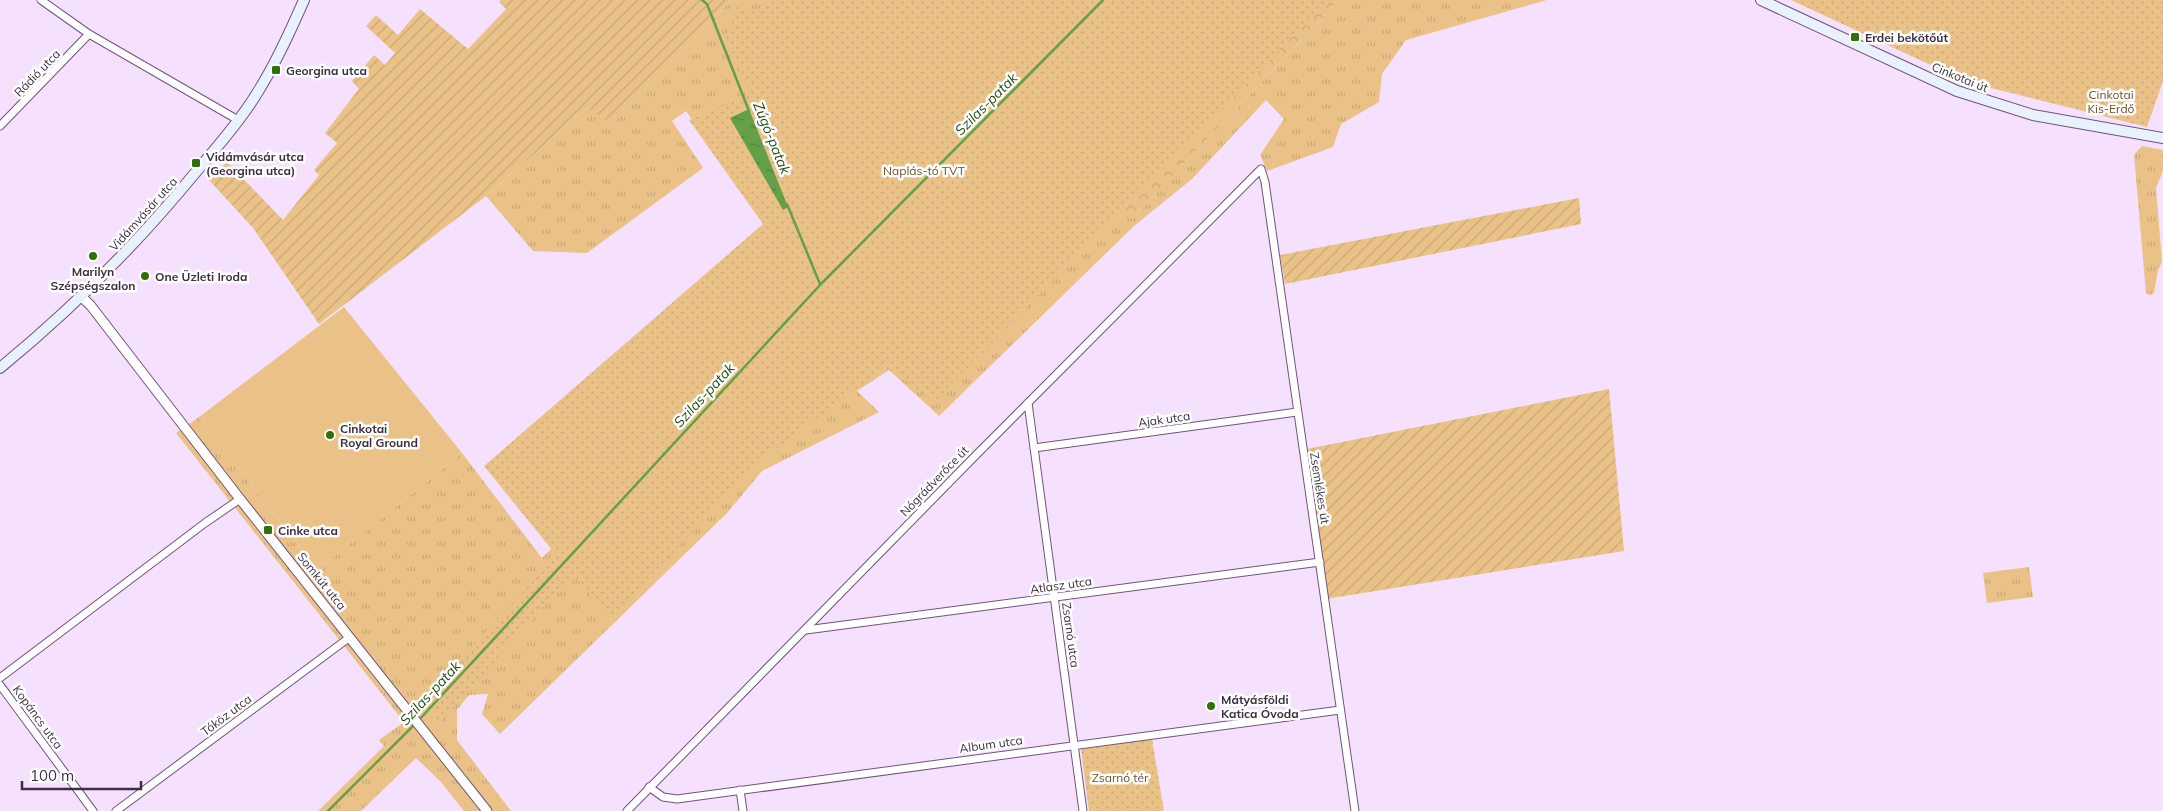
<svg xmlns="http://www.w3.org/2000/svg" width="2163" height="811" font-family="Mulish,sans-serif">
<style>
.grass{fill:url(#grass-tufts)}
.forest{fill:url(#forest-crowns)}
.park{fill:url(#park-dots)}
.garden{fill:url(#garden-furrows)}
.pitch{fill:#eac287}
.water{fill:url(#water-ripples)}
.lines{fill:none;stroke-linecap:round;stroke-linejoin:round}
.stream{stroke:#63a048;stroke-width:2.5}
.minor-casing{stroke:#71547b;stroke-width:9}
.tertiary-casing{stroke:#71547b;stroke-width:11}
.secondary-casing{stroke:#71547b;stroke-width:12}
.minor{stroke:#fff;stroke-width:7}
.tertiary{stroke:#fff;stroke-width:9}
.secondary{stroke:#e9f1fc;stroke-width:10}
.poi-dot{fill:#317005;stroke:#fff;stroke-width:2}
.labels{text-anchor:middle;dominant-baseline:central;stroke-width:5;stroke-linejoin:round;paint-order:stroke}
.poi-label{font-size:12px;font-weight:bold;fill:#3c2f41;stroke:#fff;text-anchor:start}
.street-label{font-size:12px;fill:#3c2f41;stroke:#fff}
.park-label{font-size:12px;fill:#6c5229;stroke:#fff}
.water-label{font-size:14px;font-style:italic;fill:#254d0f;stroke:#fff}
</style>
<defs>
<pattern id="grass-tufts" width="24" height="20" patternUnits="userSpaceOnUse" patternTransform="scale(1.25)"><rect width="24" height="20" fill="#eac287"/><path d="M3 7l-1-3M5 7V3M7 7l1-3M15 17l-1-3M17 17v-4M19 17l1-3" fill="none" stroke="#caa776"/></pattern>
<pattern id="forest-crowns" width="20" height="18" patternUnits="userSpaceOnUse" patternTransform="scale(1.25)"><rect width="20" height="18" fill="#eac287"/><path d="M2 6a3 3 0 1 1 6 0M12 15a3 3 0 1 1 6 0" fill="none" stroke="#caa776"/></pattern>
<pattern id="park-dots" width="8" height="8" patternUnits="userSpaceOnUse" patternTransform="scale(1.25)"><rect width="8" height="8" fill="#eac287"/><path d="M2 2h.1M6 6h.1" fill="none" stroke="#caa776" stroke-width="1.8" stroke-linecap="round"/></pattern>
<pattern id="garden-furrows" width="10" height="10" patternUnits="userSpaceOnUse" patternTransform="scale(1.25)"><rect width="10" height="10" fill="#eac287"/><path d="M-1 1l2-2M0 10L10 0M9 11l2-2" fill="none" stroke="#caa776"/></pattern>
<pattern id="water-ripples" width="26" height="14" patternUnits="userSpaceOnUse" patternTransform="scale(1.25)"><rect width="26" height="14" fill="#63a048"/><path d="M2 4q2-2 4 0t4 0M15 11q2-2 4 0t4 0" fill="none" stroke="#53833e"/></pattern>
</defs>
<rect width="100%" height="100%" fill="#f5e1fd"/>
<g class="grass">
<polygon points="731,0 915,0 737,182 686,111 672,121 703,168 587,253 533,251 486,196 587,108 612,124"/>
<polygon points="1339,0 1547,0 1406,40 1382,74 1379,102 1341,124 1333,147 1267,171 1260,155 1284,119 1266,100 1192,179 1134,226 939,416 889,370 857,391 879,412 762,471 728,512 500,734 482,714 488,694 469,695 457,710 457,740 511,811 464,811 441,782 416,758 361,811 318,811 384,746 379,740 404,722 176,433 199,417 317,570 462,453 542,558 826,269 1016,61 1132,219"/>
<polygon points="2142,146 2163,150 2163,171 2156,188 2162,262 2158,270 2154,293 2150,295 2146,293 2134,155"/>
<polygon points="2029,567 2033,597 1987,603 1983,573"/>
</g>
<polygon class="forest" points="1259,0 1339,0 1132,219 1120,206"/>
<g class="park">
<polygon points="775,0 1328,0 934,402 887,366 762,459 610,619 573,574 439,723 425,696 557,556 484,466 763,224 689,120 751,94 726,39 737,7 758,13"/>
<polygon points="1791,0 2163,0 2163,81 2147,127 1967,82"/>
<polygon points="1152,739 1164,811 1089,811 1081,749"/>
</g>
<g class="garden">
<polygon points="501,0 731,0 612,124 587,108 486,196 319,324 253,228 209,180 227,162 283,220 319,175 314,170 337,143 325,133 359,89 352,81 374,55 385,65 395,53 366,26 376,15 398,35 420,9 468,49 506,9 499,2"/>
<polygon points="1579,198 1581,224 1285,284 1280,255"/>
<polygon points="1609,389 1624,551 1326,599 1307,449"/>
</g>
<polygon class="pitch" points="344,307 462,453 317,570 199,417"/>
<polygon class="water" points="749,109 788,207 783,210 730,118"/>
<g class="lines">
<g class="stream">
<polyline points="702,0 707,4 749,111"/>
<polyline points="787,204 820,284"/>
<polyline points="419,720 820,285 1103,0"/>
<polyline points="328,811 415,724"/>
</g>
<g class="minor-casing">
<g id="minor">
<polyline points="41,0 89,34 238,120"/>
<polyline points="0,126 89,34"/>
<polyline points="1028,403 1083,811"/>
<polyline points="1034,448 1297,412"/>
<polyline points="806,630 1320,562"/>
<polyline points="0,678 205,523 240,499"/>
<polyline points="0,685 93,811"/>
<polyline points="649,787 663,797 677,799 1340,710"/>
<polyline points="740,790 743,811"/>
<polyline points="116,811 350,637"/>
<polyline points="627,811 977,454 1261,169 1265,182 1355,811"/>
</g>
</g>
<g class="tertiary-casing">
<polyline id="tertiary" points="82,297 91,306 240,499 487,811"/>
</g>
<g class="secondary-casing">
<g id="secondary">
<polyline points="1761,0 1957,91 2033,115 2163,138"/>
<path d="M0,368C72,309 136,245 195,173C216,148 237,125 254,98C274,67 289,34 304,0"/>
</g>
</g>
<use href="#minor" class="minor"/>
<use href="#tertiary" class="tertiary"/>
<use href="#secondary" class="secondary"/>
</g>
<g class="poi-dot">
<rect x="1850" y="32" width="10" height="10" rx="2.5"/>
<rect x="271" y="65" width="10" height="10" rx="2.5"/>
<rect x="191" y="158" width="10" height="10" rx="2.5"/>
<circle cx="93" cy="256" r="5"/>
<circle cx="145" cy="276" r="5"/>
<circle cx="330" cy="435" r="5"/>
<rect x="263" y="525" width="10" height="10" rx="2.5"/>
<circle cx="1211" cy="706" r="5"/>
</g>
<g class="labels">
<g class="poi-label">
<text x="1865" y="37">Erdei bekötőút</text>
<text x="286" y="70">Georgina utca</text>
<text x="206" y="156">Vidámvásár utca<tspan x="206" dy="14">(Georgina utca)</tspan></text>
<text x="93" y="271" text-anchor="middle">Marilyn<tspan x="93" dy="14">Szépségszalon</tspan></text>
<text x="155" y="276">One Üzleti Iroda</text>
<text x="340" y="428">Cinkotai<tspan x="340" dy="14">Royal Ground</tspan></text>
<text x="278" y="530">Cinke utca</text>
<text x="1221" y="699">Mátyásföldi<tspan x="1221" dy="14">Katica Óvoda</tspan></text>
</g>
<g class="street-label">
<text transform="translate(37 73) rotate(-46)">Rádió utca</text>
<text transform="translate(1960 77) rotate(22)">Cinkotai út</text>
<text transform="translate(143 214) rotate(-48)">Vidámvásár utca</text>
<text transform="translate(1164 419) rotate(-8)">Ajak utca</text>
<text transform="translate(934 481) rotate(-46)">Nógrádverőce út</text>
<text transform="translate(1320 488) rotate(81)">Zsemlékes út</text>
<text transform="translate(322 581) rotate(51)">Somkút utca</text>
<text transform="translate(1061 585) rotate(-8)">Atlasz utca</text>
<text transform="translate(1071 635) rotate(82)">Zsarnó utca</text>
<text transform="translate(226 715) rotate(-37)">Tóköz utca</text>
<text transform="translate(38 717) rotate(54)">Kopáncs utca</text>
<text transform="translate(991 744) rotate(-8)">Album utca</text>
</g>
<g class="park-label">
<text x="2111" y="94">Cinkotai<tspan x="2111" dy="14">Kis-Erdő</tspan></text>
<text x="924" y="170">Naplás-tó TVT</text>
<text x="1120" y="777">Zsarnó tér</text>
</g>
<g class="water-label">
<text transform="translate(986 104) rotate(-45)">Szilas-patak</text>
<text transform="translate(772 138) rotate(68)">Zúgó-patak</text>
<text transform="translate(704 395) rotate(-47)">Szilas-patak</text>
<text transform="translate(430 693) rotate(-47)">Szilas-patak</text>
</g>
</g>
<path d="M22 781v8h119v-8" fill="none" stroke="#3c2f41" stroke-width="2.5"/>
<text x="30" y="781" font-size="15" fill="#3c2f41" stroke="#ffffff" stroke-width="4" paint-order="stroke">100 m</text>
</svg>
